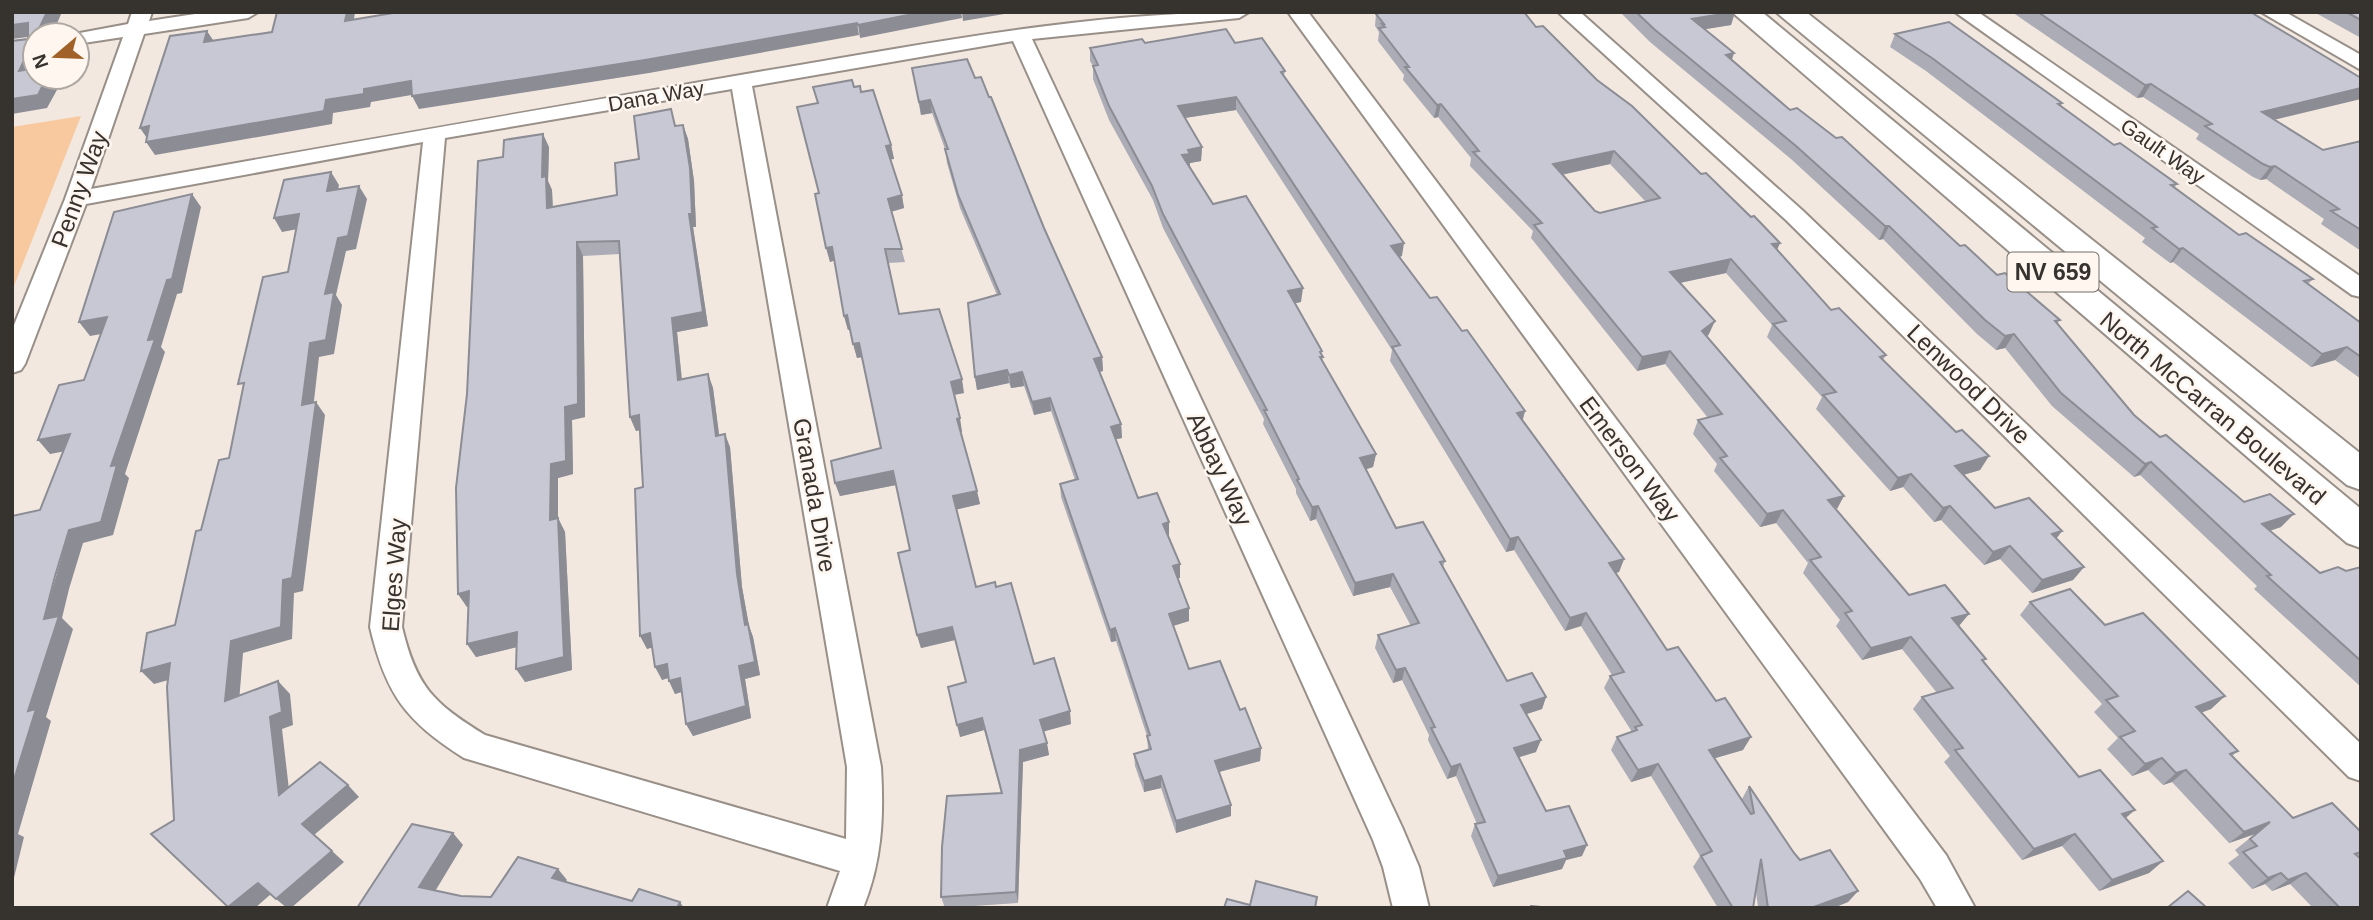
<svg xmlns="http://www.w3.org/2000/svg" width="2373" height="920" font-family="Helvetica,sans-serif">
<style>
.green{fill:#f8c99e}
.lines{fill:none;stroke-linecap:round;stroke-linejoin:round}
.minor-casing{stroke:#988f88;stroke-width:4}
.primary-casing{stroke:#988f88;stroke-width:4}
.minor{fill:#fff;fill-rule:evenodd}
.primary{fill:#fff;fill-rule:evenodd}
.wall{fill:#abacb5;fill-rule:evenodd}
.shaded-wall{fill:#8b8c94}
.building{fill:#c7c8d3;stroke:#8b8c94;stroke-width:2;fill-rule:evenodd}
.labels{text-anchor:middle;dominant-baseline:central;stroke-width:5;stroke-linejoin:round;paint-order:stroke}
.far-street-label{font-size:21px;fill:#36332f;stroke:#fef6ef}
.shield{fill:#fef6ef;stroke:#726e69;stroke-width:2}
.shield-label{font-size:23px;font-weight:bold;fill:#36332f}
.street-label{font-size:24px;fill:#36332f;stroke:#fef6ef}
</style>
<rect width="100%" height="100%" fill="#f2e8e0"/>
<polygon class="green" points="81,116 12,291 12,127"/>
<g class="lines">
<g class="minor-casing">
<g id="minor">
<path d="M132,12H152L149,21L208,12H258L248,18L144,34L91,189C313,149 535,110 758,72C921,45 1083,12 1249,12L1239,18L1032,39L1402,827L1419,867L1429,908H1393L1383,867L1373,840L1013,41L752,86L881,767C884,816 882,862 863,908H827L840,871L464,758C406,721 386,695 370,627L423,142L86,204L25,364L21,370L12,373V330L65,199L123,37L77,44V35H69L128,24ZM732,89L847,767L846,839L485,735C433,703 416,686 402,627L445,138Z"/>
<polygon points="1288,12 1308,12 1946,855 1975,908 1937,908 1920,879"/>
<polygon points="1558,12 1580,12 1802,210 2361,744 2361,781 2349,777 1786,220"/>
<polygon points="1955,12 1978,12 2361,277 2361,297 2352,295"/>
<polygon points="2261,12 2285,12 2361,55 2361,70"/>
</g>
</g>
<g class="primary-casing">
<g id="primary">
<polygon points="1732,12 1762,12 2361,509 2361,548 2347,543"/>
<polygon points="1776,12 1806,12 2361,454 2361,490 2347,485"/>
</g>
</g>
<use href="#minor" class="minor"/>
<use href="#primary" class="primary"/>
</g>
<g class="wall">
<polygon points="1620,12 1735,12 1731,25 1705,29 1732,59 1790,110 1997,275 2060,320 2057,324 2134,415 2160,437 2244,502 2281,527 2270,531 2320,573 2346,571 2361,567 2361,687 2254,589 2257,586 2140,475 2134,477 2052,406 2005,348 1996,350 1977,334 1883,239 1879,240 1791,159 1650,42"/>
<polygon points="2012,12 2255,12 2254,14 2275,120 2323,150 2361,141 2361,251 2321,224 2324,219 2266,179 2260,180 2253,177 2196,139 2199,134 2143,97 2137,98"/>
<polygon points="2314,12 2361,12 2361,38"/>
<path d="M1376,14L1536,27L1597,80L1701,174L1780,243L1777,250L1831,310L1886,355L1883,360L1956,432L1989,456L1980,470L1963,475L1995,508L2062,531L2056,539L2084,567L2073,580L2032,593L2000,559L1984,565L1941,520L1934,522L1903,487L1890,491L1816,409L1822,397L1767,337L1772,325L1726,273L1680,283L1709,334L1707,337L1836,510L1909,595L1959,626L1984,662L2079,777L2125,818L2163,861L2149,873L2099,891L2062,846L2022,860L1944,762L1950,756L1913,709L1922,697L1937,693L1902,649L1862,660L1836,626L1840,620L1803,573L1808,563L1776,523L1760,527L1714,471L1717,464L1693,434L1698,420L1708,418L1665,364L1637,371L1531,238L1533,231L1470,166L1471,158L1438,117L1434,118L1403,80L1404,75L1378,41L1379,32L1375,26ZM1610,164L1646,202L1600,213L1595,211L1562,175Z"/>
<polygon points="1895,34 2062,103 2061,106 2114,145 2177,184 2174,188 2239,235 2313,279 2308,284 2361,323 2361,379 2335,360 2311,367 2173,262 2170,263 2142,242 2145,238 1926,71 1890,47"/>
<polygon points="1145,43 1235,43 1285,71 1284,76 1402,256 1400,257 1430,298 1462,331 1525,411 1523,420 1624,559 1619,572 1616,573 1667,650 1743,750 1715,758 1742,799 1749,786 1794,853 1800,860 1858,891 1848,902 1833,908 1758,908 1756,891 1753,908 1718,908 1693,867 1700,856 1651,776 1631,782 1611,750 1617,737 1632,732 1604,688 1610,676 1612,675 1581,626 1565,631 1514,550 1506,552 1390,361 1392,350 1236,110 1185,118 1202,147 1201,161 1190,163 1190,167 1213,204 1301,302 1295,303 1322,355 1323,362 1376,454 1373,467 1366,469 1396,528 1445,561 1443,567 1507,681 1546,697 1542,709 1527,714 1536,752 1519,757 1546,811 1582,856 1566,860 1562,869 1493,887 1471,836 1475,824 1477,824 1456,776 1447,779 1428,740 1429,735 1402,680 1393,683 1375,648 1378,635 1411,626 1390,587 1353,596 1316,519 1310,521 1296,493 1296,489 1263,424 1264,419 1163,228 1153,200 1109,120 1093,79 1093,66 1090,61 1090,48"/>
<polygon points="912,68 975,78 989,97 1044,228 1102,357 1103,371 1099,372 1121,424 1122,438 1116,439 1138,498 1169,536 1168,536 1180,564 1180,578 1177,578 1189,608 1189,621 1173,626 1189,669 1240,710 1261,748 1260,761 1219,772 1231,816 1176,833 1161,788 1144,792 1135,766 1134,754 1148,750 1147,736 1116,641 1111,642 1061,497 1060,484 1075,480 1051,411 1034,415 1024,386 1011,388 1009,383 977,390 975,377 997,295 960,208 947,163 945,149 932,113 921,115"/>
<polygon points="854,87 861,92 891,145 894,159 890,159 904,208 891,212 905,262 888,263 899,314 964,393 954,395 962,432 961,432 980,504 956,509 976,587 996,587 1034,664 1071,724 1044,731 1049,755 1023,762 1018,903 945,908 941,897 1001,793 984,730 960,737 966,682 955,640 921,648 917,635 910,550 896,485 840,496 835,483 881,448 862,357 857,358 850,329 848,330 844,316 835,260 830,262 819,193"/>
<polygon points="683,125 688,139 694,181 696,227 693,227 708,326 677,332 682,379 708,374 713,388 719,435 730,447 742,587 749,626 753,637 760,675 745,679 751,718 693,736 686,724 682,692 675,694 668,678 662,680 652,647 647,649 643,487 640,430 636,431 630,417 620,254 583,256 585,417 572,420 573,474 558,478 558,518 565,532 572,670 525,682 517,647 476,657 467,644 469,607 467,607 458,594 503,157 549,147 548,181 552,190 553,207 617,195 676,126"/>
<polygon points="2030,602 2105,625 2225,696 2211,709 2201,713 2238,751 2232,756 2293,818 2361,832 2361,855 2358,857 2361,908 2313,908 2290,884 2272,891 2265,884 2252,889 2228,863 2239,855 2235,850 2255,834 2229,843 2172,782 2163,785 2148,770 2132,776 2107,749 2118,738 2094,712 2102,704 2020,615"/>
</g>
<g class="shaded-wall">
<polygon points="47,12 62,12 52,35 36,35"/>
<polygon points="347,12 355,12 352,33 345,21"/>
<polygon points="923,12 961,12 962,18 860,38 858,25"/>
<polygon points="962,12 1016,12 963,21"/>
<polygon points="1735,12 1731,25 1688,32 1692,19"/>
<polygon points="28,23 35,36 12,39 12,25"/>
<polygon points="857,23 859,35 649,73 419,109 412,96"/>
<polygon points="207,31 215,43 204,42"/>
<polygon points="35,38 35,71 19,71"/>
<polygon points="1734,53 1730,66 1726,55"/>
<polygon points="47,77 61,77 63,79 47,108 12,114 12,99"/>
<polygon points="411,81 417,94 371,102 370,107 333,113 332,124 155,155 146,142 326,100 364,89"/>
<polygon points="2151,84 2143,97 2137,98 2145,85"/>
<polygon points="2361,88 2361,99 2253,125 2262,112"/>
<polygon points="1236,97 1236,110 1178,119 1178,106"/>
<polygon points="930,100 932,113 921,115 919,102"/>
<polygon points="1441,104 1438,117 1434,118 1437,105"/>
<polygon points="683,125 688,139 694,181 696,227 693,227 708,326 677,332 683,393 678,380 672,318 689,214"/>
<polygon points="149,126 149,141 140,128"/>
<polygon points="543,134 549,147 548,181 552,190 553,221 547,208 542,177"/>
<polygon points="891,145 894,159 888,160 886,146"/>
<polygon points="1202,147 1201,161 1190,163 1190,167 1182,155 1188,150"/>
<polygon points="1614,151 1610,164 1550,177 1553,164"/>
<polygon points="2275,166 2266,179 2260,180 2270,167"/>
<polygon points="331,172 339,185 335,205 327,191"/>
<polygon points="359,186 367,199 356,249 346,251 336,295 342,305 334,354 319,357 312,418 302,405 310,343 325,294 338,238"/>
<polygon points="192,194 201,207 182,293 177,294 161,347 165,352 125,474 129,478 113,535 83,543 69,589 62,618 73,629 46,717 51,721 18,834 24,837 12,886 12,786 28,711 44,619 69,530 111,466"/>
<polygon points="902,195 904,208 890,212 888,199"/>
<polygon points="299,214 308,227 282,232 274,218"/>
<polygon points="1885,226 1889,226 1883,239 1879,240"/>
<polygon points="577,242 583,256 585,417 572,420 573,474 558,478 558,533 550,520 551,464 565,407"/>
<polygon points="1404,243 1402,256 1389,259 1391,246"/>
<polygon points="1780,243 1774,256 1772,244"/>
<polygon points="832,247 836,260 830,262 826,248"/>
<polygon points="2183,248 2173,262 2170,263 2179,249"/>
<polygon points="1731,259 1726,273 1665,286 1670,272"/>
<polygon points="1303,288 1301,302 1287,305 1288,291"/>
<polygon points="847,315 850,329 848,330 844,316"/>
<polygon points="107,317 118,331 90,336 79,322"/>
<polygon points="1715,321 1709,334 1697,345 1702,331"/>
<polygon points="2014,334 2005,348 1996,350 2005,336"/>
<polygon points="859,343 862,357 857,358 853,344"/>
<polygon points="2347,347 2335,360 2311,367 2322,354"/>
<polygon points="1670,351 1665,364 1637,371 1642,357"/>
<polygon points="1102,357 1103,371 1095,373 1094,359"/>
<polygon points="1007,370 1009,383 977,390 975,377"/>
<polygon points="1022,372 1024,386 1011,388 1009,375"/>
<polygon points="708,374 713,388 721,449 716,436"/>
<polygon points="962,379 964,393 953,395 951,382"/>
<polygon points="1050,398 1051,411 1034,415 1032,402"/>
<polygon points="316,402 325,415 303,591 294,593 292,639 243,653 238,714 225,701 231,641 283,580"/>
<polygon points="1525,411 1521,424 1517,413"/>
<polygon points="639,415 645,429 636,431 630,417"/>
<polygon points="960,418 962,432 959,432 957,419"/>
<polygon points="1121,424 1122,438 1112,440 1111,427"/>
<polygon points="70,434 82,448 50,454 38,440"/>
<polygon points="725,434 730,447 742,587 749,626 753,637 760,675 745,679 751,718 693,736 686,724 739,666 745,625 737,574"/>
<polygon points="1376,454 1373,467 1358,472 1360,458"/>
<polygon points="1989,456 1980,470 1946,480 1955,466"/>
<polygon points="2151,462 2140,475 2134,477 2145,464"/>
<polygon points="893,471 896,485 840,496 835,483"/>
<polygon points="1911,474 1903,487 1890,491 1898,478"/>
<polygon points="977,491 980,504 955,510 953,496"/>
<polygon points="1844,496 1837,509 1828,500"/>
<polygon points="1318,506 1316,519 1310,521 1312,507"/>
<polygon points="1950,506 1941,520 1934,522 1943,508"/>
<polygon points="1783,510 1776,523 1760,527 1767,514"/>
<polygon points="2294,514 2281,527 2249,537 2262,524"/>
<polygon points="558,518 565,532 572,670 525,682 516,669"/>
<polygon points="1169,522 1169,536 1164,537 1163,524"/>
<polygon points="2062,531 2052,544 2052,534"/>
<polygon points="1518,537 1514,550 1506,552 1510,539"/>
<polygon points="2010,546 2000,559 1984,565 1993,552"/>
<polygon points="1624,559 1619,572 1604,576 1609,563"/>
<polygon points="1180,564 1180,578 1173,579 1173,566"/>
<polygon points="2084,567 2073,580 2032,593 2042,580"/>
<polygon points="1393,574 1390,587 1353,596 1355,583"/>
<polygon points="469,591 478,604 467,607 458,594"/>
<polygon points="1189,608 1189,621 1169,627 1169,614"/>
<polygon points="1586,613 1581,626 1565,631 1570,618"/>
<polygon points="1969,614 1959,626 1952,618"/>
<polygon points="952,627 955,640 921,648 917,635"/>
<polygon points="1115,628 1116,641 1111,642 1110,630"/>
<polygon points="517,632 525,645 476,657 467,644"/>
<polygon points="650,633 657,646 647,649 640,636"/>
<polygon points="1911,637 1902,649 1862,660 1871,648"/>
<polygon points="170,663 183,676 154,684 141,671"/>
<polygon points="667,664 674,676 662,680 655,667"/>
<polygon points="1405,668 1402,680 1393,683 1396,670"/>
<polygon points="680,678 687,690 675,694 669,681"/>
<polygon points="278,681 290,694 293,725 282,729 291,807 279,795 270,717"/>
<polygon points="2225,696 2211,709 2182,719 2196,707"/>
<polygon points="1546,697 1542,709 1517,717 1521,705"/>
<polygon points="1070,711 1071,724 1042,732 1040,720"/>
<polygon points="982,718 984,730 960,737 957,725"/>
<polygon points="1751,737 1743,750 1702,762 1709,750"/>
<polygon points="1541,740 1536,752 1510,760 1514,748"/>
<polygon points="1047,743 1049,755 1023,762 1018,903 1016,892 1020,750"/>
<polygon points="1261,748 1260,761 1215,773 1215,761"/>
<polygon points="2162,758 2148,770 2132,776 2145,764"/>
<polygon points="1460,764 1456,776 1447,779 1451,767"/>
<polygon points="1658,764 1651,776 1631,782 1638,770"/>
<polygon points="2186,770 2172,782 2163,785 2176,773"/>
<polygon points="1161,776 1161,788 1144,792 1144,781"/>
<polygon points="348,785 359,797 314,835 302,824"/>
<polygon points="1231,805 1231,816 1176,833 1176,821"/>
<polygon points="2135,810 2121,822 2122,814"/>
<polygon points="2270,822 2255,834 2229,843 2244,832"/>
<polygon points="453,833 463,845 431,898 419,887"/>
<polygon points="2075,834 2062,846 2022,860 2034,849"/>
<polygon points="1587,845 1582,856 1566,860 1562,869 1493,887 1498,876 1564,851"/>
<polygon points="332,851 344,862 291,908 287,908 276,899"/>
<polygon points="2163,861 2149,873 2099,891 2112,880"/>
<polygon points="558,869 567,880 561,889 552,878"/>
<polygon points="2281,873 2265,884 2252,889 2268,878"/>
<polygon points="2306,873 2290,884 2272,891 2288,880"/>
<polygon points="258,883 271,894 255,908 228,907"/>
<polygon points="1858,891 1848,902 1833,908 1811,908"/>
<polygon points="680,902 684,908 677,908"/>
</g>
<g class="building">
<polygon points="12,12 47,12 36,35 35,35 35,38 19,71 35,68 35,77 47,77 38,95 12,99 12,41 28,39 28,23 12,25"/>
<polygon points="277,12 347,12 345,21 399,12 923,12 858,25 857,23 645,60 412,96 411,81 364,89 364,94 326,100 324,111 146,142 149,126 140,128 170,36 207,31 204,42 272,32"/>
<path d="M1384,12H1524L1536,27L1543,26L1597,80L1632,106L1701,174L1706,173L1751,217L1754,216L1780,243L1772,244L1831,310L1839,308L1886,355L1880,357L1956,432L1962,430L1989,456L1955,466L1995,508L2029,498L2062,531L2052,534L2084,567L2042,580L2010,546L1993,552L1950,506L1943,508L1911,474L1898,478L1823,395L1836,392L1773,324L1786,321L1731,259L1670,272L1715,321L1702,331L1844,496L1828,500L1909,595L1945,585L1969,614L1952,618L1986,659L1982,660L2079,777L2100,770L2135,810L2122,814L2163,861L2112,880L2075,834L2034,849L1955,750L1963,748L1922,697L1953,688L1911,637L1871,648L1845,613L1852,611L1810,560L1821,557L1783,510L1767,514L1720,458L1727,456L1698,420L1722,414L1670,351L1642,357L1534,225L1542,223L1473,152L1479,151L1441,104L1437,105L1405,67H1409L1379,28L1385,27L1382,24H1384L1376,14ZM1614,151L1660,198L1600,213L1595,211L1553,164Z"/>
<polygon points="1636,12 1735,12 1692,19 1734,53 1726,55 1790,110 1797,108 1836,138 1842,137 1960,246 1965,245 1997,275 2005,273 2060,320 2055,321 2134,415 2160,437 2166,435 2244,502 2270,494 2294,514 2262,524 2320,573 2338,567 2346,571 2361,567 2361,661 2267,576 2271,575 2151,462 2145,464 2061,393 2014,334 2005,336 1985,320 1889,226 1885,226 1796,146 1654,29"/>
<polygon points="2038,12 2255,12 2254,14 2361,78 2361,88 2262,112 2323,150 2361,141 2361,230 2331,211 2339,209 2275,166 2270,167 2263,164 2205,126 2212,124 2151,84 2145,85"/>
<polygon points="2346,12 2361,12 2361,20"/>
<polygon points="1949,22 2062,103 2058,104 2114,145 2120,143 2177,184 2171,185 2239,235 2246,233 2313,279 2304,281 2361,323 2361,357 2347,347 2322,354 2183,248 2179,249 2152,228 2157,227 1932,58 1895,34"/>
<polygon points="1226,29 1235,43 1262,38 1285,71 1281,72 1404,243 1391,246 1430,298 1437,297 1462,331 1467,330 1525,411 1517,413 1624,559 1609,563 1667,650 1678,647 1716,701 1725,698 1751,737 1709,750 1751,814 1754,813 1749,786 1794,853 1800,860 1830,850 1858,891 1811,908 1768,908 1761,859 1753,908 1733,908 1701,856 1712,851 1658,764 1638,770 1617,737 1637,730 1635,727 1642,725 1610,676 1624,672 1586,613 1570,618 1518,537 1510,539 1392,347 1400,345 1236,97 1178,106 1202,147 1188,150 1190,154 1182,155 1213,204 1246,196 1303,288 1288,291 1322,351 1320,352 1323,357 1320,357 1376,454 1360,458 1396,528 1423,522 1445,561 1440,562 1507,681 1532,673 1546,697 1521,705 1541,740 1514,748 1546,811 1569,806 1587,845 1564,851 1567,858 1498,876 1475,824 1485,822 1460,764 1451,767 1431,728 1435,727 1405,668 1396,670 1378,635 1419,623 1393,574 1355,583 1318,506 1312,507 1297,480 1299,479 1264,410 1267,410 1163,214 1152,186 1109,106 1093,66 1098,65 1090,48 1142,39 1145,43"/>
<polygon points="967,59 975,78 981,77 989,97 991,97 1044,228 1102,357 1094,359 1121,424 1111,427 1138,498 1157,493 1169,522 1163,524 1180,564 1173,566 1189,608 1169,614 1189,669 1220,661 1240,710 1245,708 1261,748 1215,761 1231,805 1176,821 1161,776 1144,781 1134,754 1151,749 1147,736 1150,735 1115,628 1110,630 1060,484 1078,479 1050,398 1032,402 1022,372 1009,375 1007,370 975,377 968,303 1000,294 958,195 945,149 948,149 930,100 919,102 912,68"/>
<polygon points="852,80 854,87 860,86 861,92 873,90 891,145 886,146 902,195 888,199 902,249 885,249 899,314 939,309 962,379 951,382 960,418 957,419 977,491 953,496 976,587 995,582 996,587 1011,583 1034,664 1054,658 1070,711 1040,720 1047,743 1020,750 1016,892 941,897 942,847 947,796 1002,793 982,718 957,725 948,687 966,682 952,627 917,635 898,553 910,550 893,471 835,483 831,461 881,448 859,343 853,344 847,315 844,316 832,247 826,248 815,194 819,193 797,107 818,103 813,87"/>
<polygon points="671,109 675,126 683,125 690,168 692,214 689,214 703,312 672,318 678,380 708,374 716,436 725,434 737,574 745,625 748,624 755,662 739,666 746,706 686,724 680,678 669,681 667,664 655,667 650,633 640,636 635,489 643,487 639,415 630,417 619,241 577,242 578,404 565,407 566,461 551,464 550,520 558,518 564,657 516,669 517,632 467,644 469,591 458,594 456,488 467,394 478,161 503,157 504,140 543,134 542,177 546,176 547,208 617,195 615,163 639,159 634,116"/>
<polygon points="331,172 327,191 359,186 348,236 338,238 325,294 334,292 326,340 310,343 302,405 316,402 292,578 283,580 281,627 231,641 225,701 278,681 282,712 270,717 279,795 320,762 348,785 302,824 332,851 276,899 258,883 228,907 151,834 174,820 167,687 170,663 141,671 147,633 175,625 196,531 201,530 219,460 229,458 244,383 238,384 263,277 288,272 299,214 274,218 284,180"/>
<polygon points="192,194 172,279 167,280 148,340 155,339 111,466 117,465 101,522 69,530 55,576 44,619 59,616 28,711 36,709 12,786 12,516 40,510 70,434 38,440 59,385 84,380 107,317 79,322 114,212"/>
<polygon points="2070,589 2105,625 2143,613 2225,696 2196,707 2238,751 2230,754 2293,818 2332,803 2361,832 2361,852 2355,854 2361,859 2361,908 2340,908 2306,873 2288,880 2281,873 2268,878 2243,852 2257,846 2250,839 2270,822 2244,832 2186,770 2176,773 2162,758 2145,764 2120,737 2135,731 2106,700 2118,696 2030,602"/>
<polygon points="412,824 453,833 419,887 461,896 491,897 518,857 558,869 552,878 632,901 639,889 680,902 677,908 357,908"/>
<polygon points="1256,881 1317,897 1315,908 1224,908 1227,899 1250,905"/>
<polygon points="2188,891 2207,908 2167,908"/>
<polygon points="1531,906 1552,908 1531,908"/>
</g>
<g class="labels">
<g class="far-street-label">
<text transform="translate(656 96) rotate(-10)">Dana Way</text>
<text transform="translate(2163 151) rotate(35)">Gault Way</text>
</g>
<rect class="shield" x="2007.5" y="252.5" width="91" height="39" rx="5"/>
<g class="shield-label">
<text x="2053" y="272">NV 659</text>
</g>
<g class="street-label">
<text transform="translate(79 189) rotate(-70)">Penny Way</text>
<text transform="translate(1969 384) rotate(44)">Lenwood Drive</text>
<text transform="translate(2213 408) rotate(40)">North McCarran Boulevard</text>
<text transform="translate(1630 459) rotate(53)">Emerson Way</text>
<text transform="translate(1220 469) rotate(65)">Abbay Way</text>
<text transform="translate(815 495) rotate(80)">Granada Drive</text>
<text transform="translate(394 575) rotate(-86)">Elges Way</text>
</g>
</g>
<rect width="2373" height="920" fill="none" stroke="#36332f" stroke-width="28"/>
<g transform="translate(56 56) rotate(251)"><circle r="33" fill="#fef6ef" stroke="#aea8a2" stroke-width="2"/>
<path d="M0-5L12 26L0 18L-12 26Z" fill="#a06228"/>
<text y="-10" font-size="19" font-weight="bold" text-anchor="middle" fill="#36332f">N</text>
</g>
</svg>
